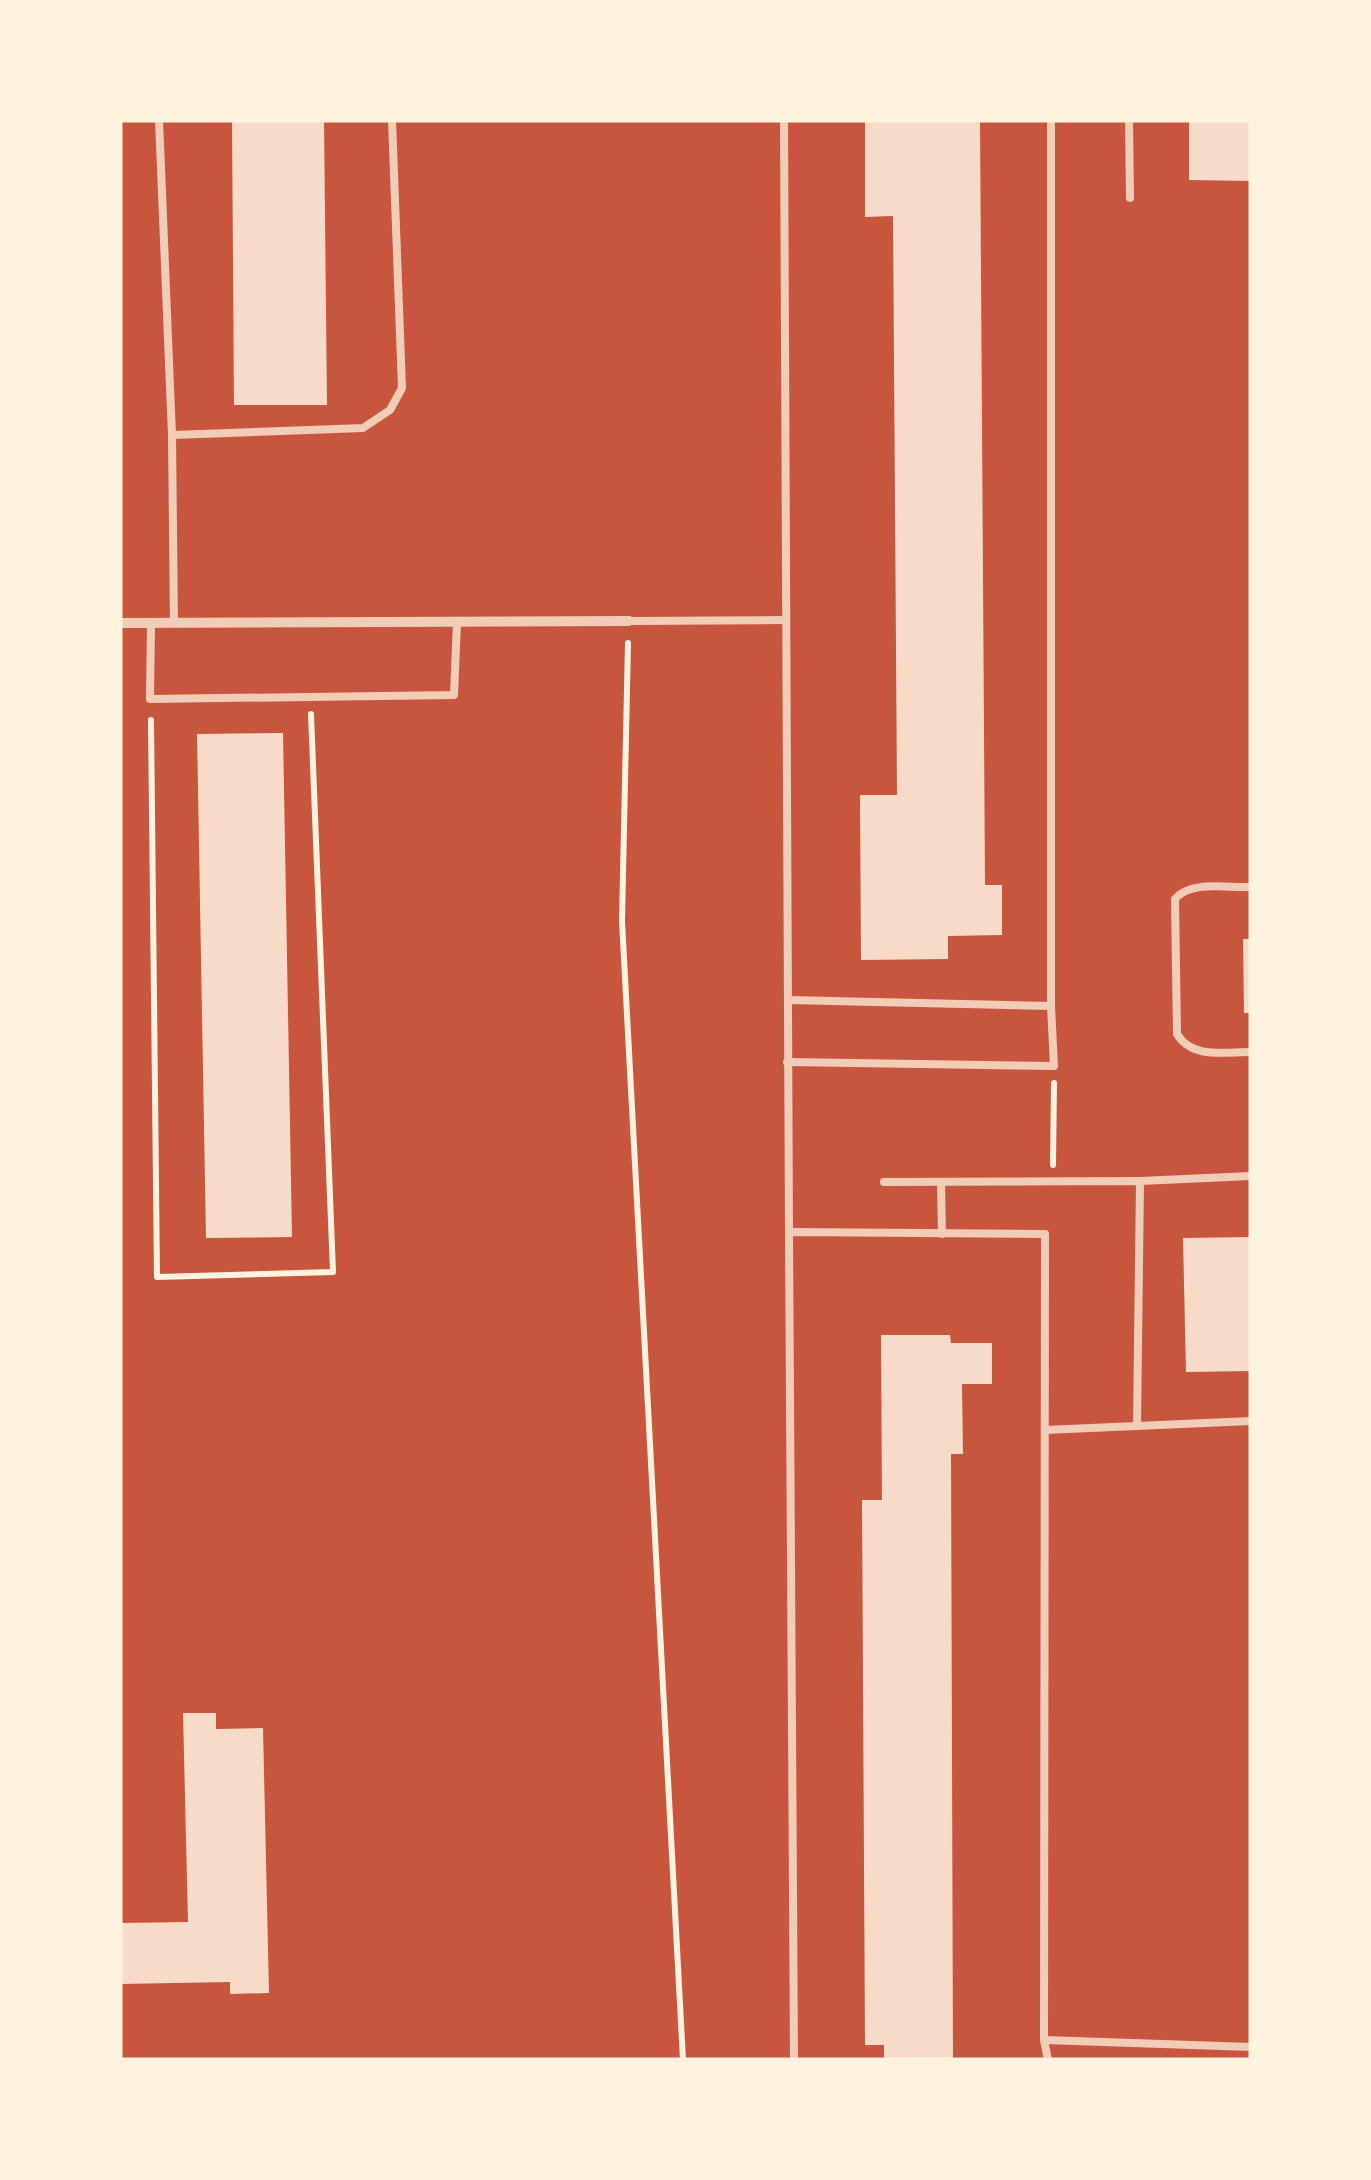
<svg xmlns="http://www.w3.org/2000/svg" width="1371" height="2180" font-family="'Playfair Display',serif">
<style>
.building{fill:#f7dbc8}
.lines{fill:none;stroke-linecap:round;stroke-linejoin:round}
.path{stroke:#fff3e0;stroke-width:6}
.service{stroke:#f1ccb7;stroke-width:8}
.minor{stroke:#f1ccb7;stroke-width:10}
</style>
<rect width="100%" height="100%" fill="#c8553d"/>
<g class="building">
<polygon points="232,120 324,120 327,405 234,405"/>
<polygon points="865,120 980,120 985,885 1002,885 1002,935 948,936 948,959 861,960 860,795 897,795 893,216 865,217"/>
<polygon points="1189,120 1251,120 1251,181 1189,180"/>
<polygon points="283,733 292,1237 206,1238 197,734"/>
<polygon points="1243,939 1251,939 1251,1013 1244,1013"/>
<polygon points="1251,1237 1250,1371 1186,1372 1183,1238"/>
<polygon points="881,1335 950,1335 951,1343 992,1343 992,1384 962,1384 963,1454 951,1454 953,2060 884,2060 884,2045 865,2045 862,1500 882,1500"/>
<polygon points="183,1713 216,1713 216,1729 263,1728 269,1993 230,1994 230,1982 120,1984 120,1923 188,1922"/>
</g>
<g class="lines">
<g class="path">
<polyline points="628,643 622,921 683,2060"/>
<polyline points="151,720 157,1277 333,1272 311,714"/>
<polyline points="1053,1165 1054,1083"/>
</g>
<g class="service">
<polyline points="159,120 172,435 174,623"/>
<polyline points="784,120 789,1232"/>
<polyline points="1129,120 1130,198"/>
<polyline points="172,435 363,428 390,410 402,388 392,120"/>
<polyline points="629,621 785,620"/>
<polyline points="151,623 150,699 454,695 457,622"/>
<path d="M1251,887C1227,888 1191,880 1175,899L1177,1034C1192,1059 1224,1052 1251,1052"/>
<polyline points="788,1000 1051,1006 1051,120"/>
<polyline points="787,1062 1054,1066 1051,1006"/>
<polyline points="1140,1181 1251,1176"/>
<polyline points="884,1182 1140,1181 1137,1426"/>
<polyline points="941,1182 942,1234"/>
<polyline points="1045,1430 1251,1421"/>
<polyline points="1044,2040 1251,2047"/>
<polyline points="794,2060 789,1232 1045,1234 1044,2040 1048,2060"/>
</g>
<polyline class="minor" points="120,623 629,621"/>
</g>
<rect width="1371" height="2180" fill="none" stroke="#fff3e0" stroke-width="245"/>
</svg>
